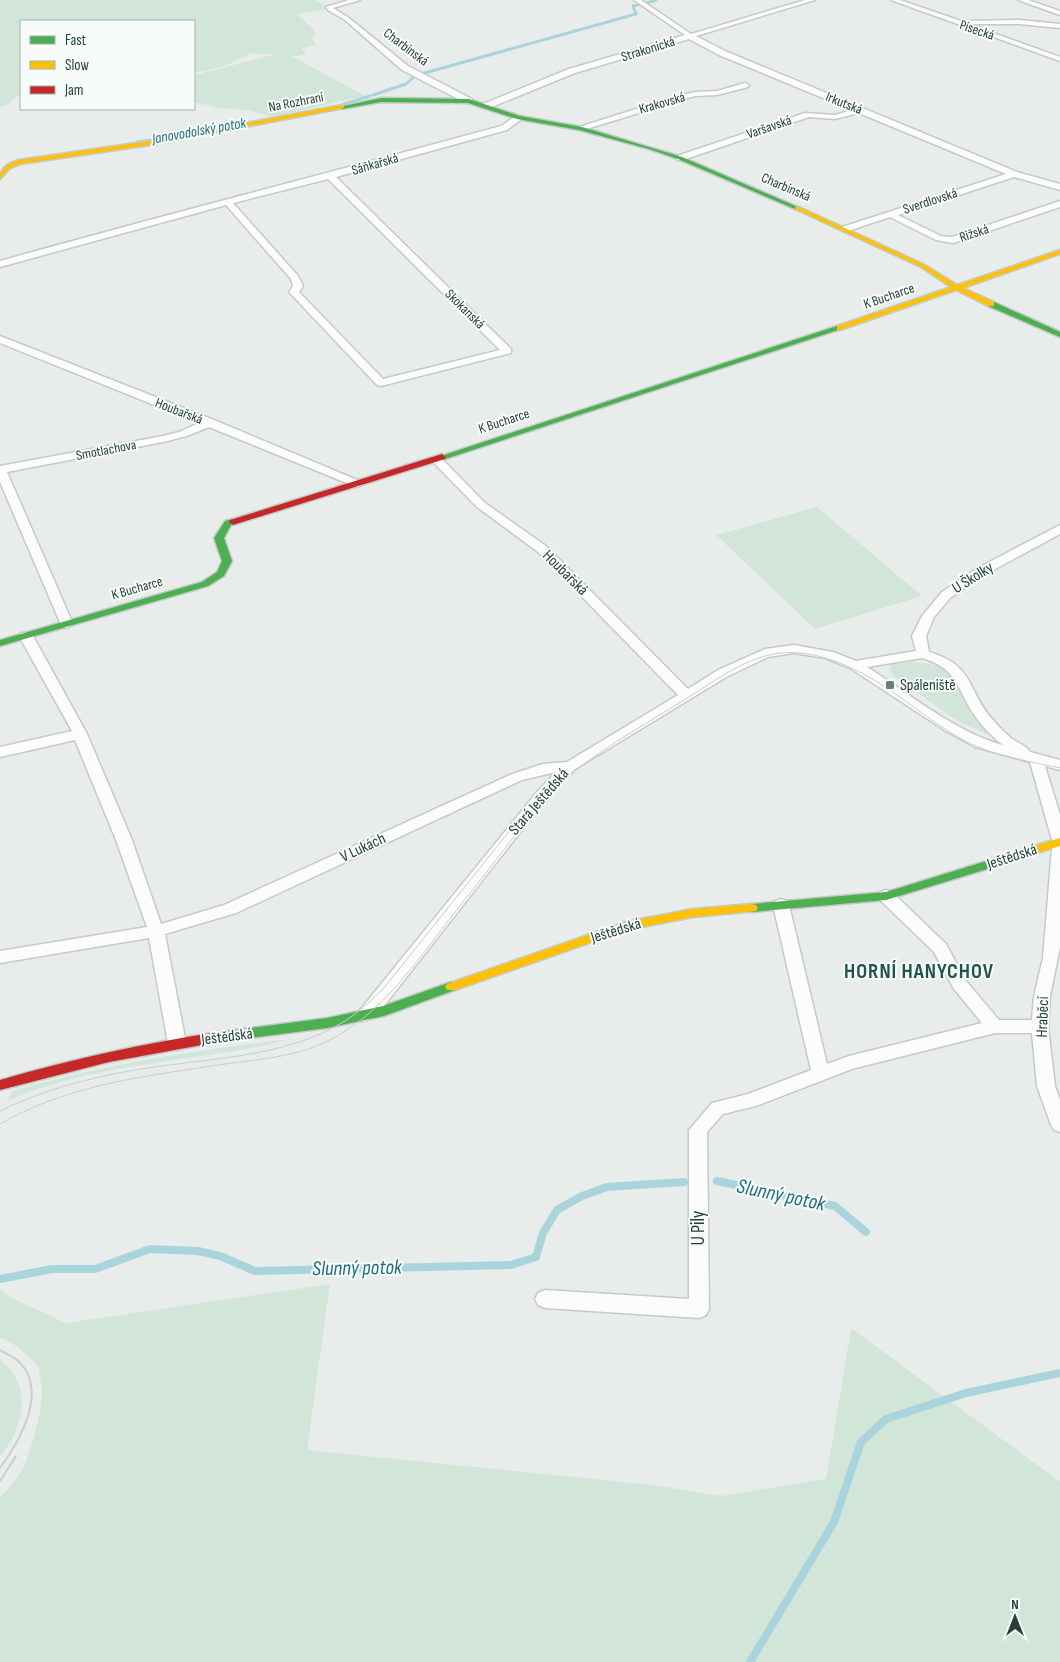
<svg xmlns="http://www.w3.org/2000/svg" width="1060" height="1662" font-family="'Sofia Sans Condensed',sans-serif">
<style>
.green{fill:#d1e6d8}
.lines{fill:none;stroke-linecap:round;stroke-linejoin:round}
.stream-far1{stroke:#a9d4db;stroke-width:3}
.stream{stroke:#a9d4db;stroke-width:8}
.street-casing{stroke:#c5cac8;stroke-width:3}
.fast-casing{stroke:#c3cbc8;stroke-width:3}
.slow-casing{stroke:#c3cbc8;stroke-width:3}
.jam-casing{stroke:#c3cbc8;stroke-width:3}
.street{fill:#fcfcfc;fill-rule:evenodd}
.fast{fill:#4caf50;fill-rule:evenodd}
.slow{fill:#ffc107;fill-rule:evenodd}
.jam{fill:#c62828;fill-rule:evenodd}
.tram-far1{stroke:#c9cdcc;stroke-width:1}
.tram{stroke:#c9cdcc;stroke-width:2}
.poi-dot{fill:#697e78;stroke:#f7fbf9;stroke-width:2}
.labels{text-anchor:middle;dominant-baseline:central;stroke-width:4;stroke-linejoin:round;paint-order:stroke}
.far-street-label{font-size:14px;fill:#24423a;stroke:#f7fbf9}
.far-water-label{font-size:15px;font-style:italic;fill:#1c6f80;stroke:#f7fbf9}
.street-label{font-size:16px;fill:#24423a;stroke:#f7fbf9}
.poi-label{font-size:16px;fill:#24423a;stroke:#f7fbf9;text-anchor:start}
.near-street-label{font-size:19px;fill:#24423a;stroke:#f7fbf9}
.district-label{font-size:21px;font-weight:bold;letter-spacing:1px;fill:#1f5548;stroke:#f7fbf9}
.near-water-label{font-size:21px;font-style:italic;fill:#1c6f80;stroke:#f7fbf9}
</style>
<rect width="100%" height="100%" fill="#e8edeb"/>
<g class="green">
<polygon points="0,0 316,0 326,6 326,9 297,14 315,31 315,35 311,37 316,45 302,48 306,55 292,56 365,96 272,117 252,111 219,108 194,102 194,75 273,55 251,53 225,66 194,73 194,21 21,21 21,94 5,106 0,106"/>
<polygon points="817,507 922,596 815,629 716,535"/>
<path d="M909,662C963,664 950,681 974,717C979,724 987,731 994,737L957,721L894,676L889,669L890,665L897,663Z"/>
<path d="M292,1039C198,1063 97,1061 7,1101L13,1091C105,1064 197,1050 292,1039Z"/>
<polygon points="330,1284 307,1450 653,1485 721,1496 826,1479 851,1328 1060,1482 1060,1662 0,1662 0,1498 23,1470 34,1437 40,1412 42,1388 38,1366 18,1347 0,1337 0,1290 12,1298 66,1323"/>
<path d="M0,1360C33,1383 24,1429 0,1456Z"/>
</g>
<g class="lines">
<g class="stream-far1">
<polyline points="647,3 656,0"/>
<polyline points="421,74 636,14 633,6 640,4"/>
<polyline points="373,95 406,84 415,76"/>
<polyline points="344,104 370,96"/>
<polyline points="137,142 158,139"/>
</g>
<g class="stream">
<polyline points="717,1181 835,1206 866,1232"/>
<polyline points="0,1279 52,1269 95,1269 150,1249 198,1251 220,1256 255,1271 511,1265 536,1257 543,1233 557,1210 582,1196 607,1187 684,1182"/>
<polyline points="750,1662 834,1522 861,1442 886,1419 966,1393 1060,1373"/>
</g>
<g class="street-casing">
<g id="street">
<polygon points="349,0 360,0 333,8 349,18 408,66 472,99 472,103 466,103 402,70 345,20 328,10 326,7"/>
<polygon points="634,0 641,0 691,34 805,0 815,0 696,36 725,51 1017,172 1060,184 1060,190 1014,177 898,215 941,236 952,237 1060,201 1060,207 953,243 936,240 890,217 848,231 842,231 842,227 1006,174 859,113 835,119 809,117 683,160 677,160 677,156 805,113 835,115 852,110 719,55 689,39 575,73 489,108 483,108 483,104 569,69 685,35"/>
<polygon points="891,0 900,0 961,21 1019,20 1060,24 1060,28 1019,24 968,24 1060,57 1060,61"/>
<polygon points="1018,0 1028,0 1060,11 1060,15"/>
<polygon points="745,83 749,85 748,87 717,95 695,96 583,130 576,128 677,96 695,92 717,91"/>
<path d="M516,116L523,118L507,130L336,177L511,349V353L381,386L377,385L291,294L289,292L293,286L291,279L226,205L0,267V261C167,214 334,172 501,126ZM328,179L500,350L383,379L299,292L303,286L298,276L233,203Z"/>
<polygon points="0,336 214,420 362,482 364,484 358,487 354,486 209,427 187,436 163,442 7,472 73,624 67,628 62,627 0,482 0,466 163,436 179,432 199,423 0,343"/>
<path d="M436,456L440,457L485,503L546,546L688,689L718,670L765,649L794,645L833,652L856,661L916,651L912,636L922,616L942,592L976,569L1060,525V534L984,575L950,598L934,617L926,636L929,652C976,666 966,690 993,720C998,726 1005,733 1012,739C1018,743 1027,746 1030,752L1060,760V770L1045,766L1060,815V947L1050,996L1048,1027L1055,1086L1060,1100V1132L1054,1130L1051,1125L1037,1086L1032,1033H995L852,1069L756,1106L723,1114L707,1132L709,1309L706,1315L699,1318L545,1308L538,1305L535,1299L538,1293L545,1290L689,1299V1130L712,1103L748,1094L811,1070L773,905L775,901L781,899L787,901L789,905L827,1064L849,1056L982,1023L954,989L934,952L880,900L878,896L880,892L886,890L892,892L946,944L966,981L999,1020H1032L1034,996L1043,958L1052,848L1056,844L1052,840L1030,762L975,747L946,731L850,668L825,658L794,653L768,657L728,676L575,769L547,798L380,1011C373,1017 368,1023 358,1020L356,1015L537,792L556,772L522,780L236,913L165,934L186,1043L183,1048L177,1050L171,1048L168,1043L149,938L0,963V951L147,927L116,840L75,740L0,757V747L72,731L19,636L21,633H31L33,636L87,734L132,840L161,924L224,905L512,774L543,764L567,762L678,695L538,552L477,507L432,461L430,459ZM922,658C955,668 956,684 971,710C979,723 991,736 1003,745C957,733 908,693 867,667Z"/>
</g>
</g>
<g class="fast-casing">
<g id="fast">
<polygon points="381,98 469,99 520,116 582,127 682,157 800,208 795,209 678,159 649,149 579,130 517,119 468,103 381,102 342,109 339,107"/>
<polygon points="988,302 994,302 1060,332 1060,337 988,306"/>
<polygon points="837,326 844,328 445,459 442,460 438,457"/>
<polygon points="233,519 237,522 231,525 224,538 232,561 224,576 208,586 0,646 0,640 202,582 217,572 222,561 214,538 225,521"/>
<polygon points="993,859 999,863 997,866 886,900 752,912 748,911 746,908 748,905 752,904 886,892"/>
<polygon points="451,982 455,984 457,987 455,990 384,1016 327,1028 219,1042 214,1041 213,1037 214,1033 219,1032 327,1018 383,1006"/>
</g>
</g>
<g class="slow-casing">
<g id="slow">
<path d="M342,105L344,106V108L150,145L20,164L10,168L0,179C0,167 9,163 19,160L150,141Z"/>
<polygon points="795,207 799,207 925,265 957,285 1060,250 1060,254 963,288 994,302 994,306 988,306 956,290 840,330 837,330 837,326 951,287 921,267 795,209"/>
<polygon points="1060,838 1060,846 993,867 987,863 989,860"/>
<polygon points="752,904 756,905 758,908 756,911 693,917 626,930 455,990 447,990 445,987 447,984 625,922 693,909"/>
</g>
</g>
<g class="jam-casing">
<g id="jam">
<polygon points="442,454 446,457 445,459 236,524 233,525 229,522 230,520"/>
<path d="M219,1032L224,1033L225,1037L224,1041L109,1062L0,1090V1080C72,1059 145,1043 219,1032Z"/>
</g>
</g>
<use href="#street" class="street"/>
<use href="#fast" class="fast"/>
<use href="#slow" class="slow"/>
<use href="#jam" class="jam"/>
<g class="tram-far1">
<path d="M0,1111C43,1090 88,1078 135,1070C204,1058 284,1059 345,1021C359,1012 371,1001 383,989L519,819"/>
<path d="M0,1124C69,1084 147,1076 225,1064C260,1059 296,1057 328,1041C382,1014 416,962 452,916C483,877 513,838 543,799C583,759 631,733 679,703C708,686 736,663 769,655C796,649 822,655 847,666C890,684 924,719 965,741C994,756 1028,761 1060,768"/>
</g>
<g class="tram">
<path d="M0,1350C5,1353 12,1356 17,1360C50,1389 20,1441 0,1468"/>
<polyline points="0,1481 16,1456"/>
</g>
</g>
<rect class="poi-dot" x="885" y="680" width="10" height="10" rx="2.5"/>
<g class="labels">
<g class="far-street-label">
<text transform="translate(977 30) rotate(19)">Písecká</text>
<text transform="translate(406 47) rotate(37)">Charbinská</text>
<text transform="translate(648 49) rotate(-17)">Strakonická</text>
<text transform="translate(296 102) rotate(-11)">Na Rozhraní</text>
<text transform="translate(662 103) rotate(-16)">Krakovská</text>
<text transform="translate(844 103) rotate(22)">Irkutská</text>
<text transform="translate(769 127) rotate(-19)">Varšavská</text>
<text transform="translate(375 164) rotate(-16)">Sáňkařská</text>
<text transform="translate(786 187) rotate(23)">Charbinská</text>
<text transform="translate(930 201) rotate(-18)">Sverdlovská</text>
<text transform="translate(974 233) rotate(-18)">Rižská</text>
<text transform="translate(889 296) rotate(-19)">K Bucharce</text>
<text transform="translate(465 309) rotate(45)">Skokanská</text>
<text transform="translate(179 411) rotate(21)">Houbařská</text>
<text transform="translate(504 421) rotate(-18)">K Bucharce</text>
<text transform="translate(106 450) rotate(-11)">Smotlachova</text>
<text transform="translate(137 588) rotate(-16)">K Bucharce</text>
</g>
<g class="far-water-label">
<text transform="translate(199 131) rotate(-10)">Janovodolský potok</text>
</g>
<g class="street-label">
<text transform="translate(565 573) rotate(45)">Houbařská</text>
<text transform="translate(973 578) rotate(-32)">U Školky</text>
<text transform="translate(539 802) rotate(-49)">Stará Ještědská</text>
<text transform="translate(363 848) rotate(-25)">V Lukách</text>
<text transform="translate(1012 857) rotate(-18)">Ještědská</text>
<text transform="translate(616 931) rotate(-17)">Ještědská</text>
<text transform="translate(1043 1017) rotate(-88)">Hraběcí</text>
<text transform="translate(227 1037) rotate(-7)">Ještědská</text>
</g>
<g class="poi-label">
<text x="900" y="685">Spáleniště</text>
</g>
<g class="near-street-label">
<text transform="translate(698 1228) rotate(-90)">U Pily</text>
</g>
<g class="district-label">
<text x="919" y="971">HORNÍ HANYCHOV</text>
</g>
<g class="near-water-label">
<text transform="translate(781 1195) rotate(12)">Slunný potok</text>
<text transform="translate(357 1268) rotate(-1)">Slunný potok</text>
</g>
</g>
<rect x="20" y="20" width="175" height="90" fill="#f7fbf9" stroke="#a3b1ad"/>
<rect x="30" y="36" width="25" height="8" fill="#4caf50" stroke="#a3b1ad"/>
<text x="65" y="45" font-size="15" fill="#24423a">Fast</text>
<rect x="30" y="61" width="25" height="8" fill="#ffc107" stroke="#a3b1ad"/>
<text x="65" y="70" font-size="15" fill="#24423a">Slow</text>
<rect x="30" y="86" width="25" height="8" fill="#c62828" stroke="#a3b1ad"/>
<text x="65" y="95" font-size="15" fill="#24423a">Jam</text>
<g transform="translate(1015 1617)" stroke="#f7fbf9" stroke-width="4" paint-order="stroke">
<path d="M0-4L9 19L0 12L-9 19Z" fill="#24423a"/>
<text y="-8" font-size="14" font-weight="bold" text-anchor="middle" fill="#24423a">N</text>
</g>
</svg>
